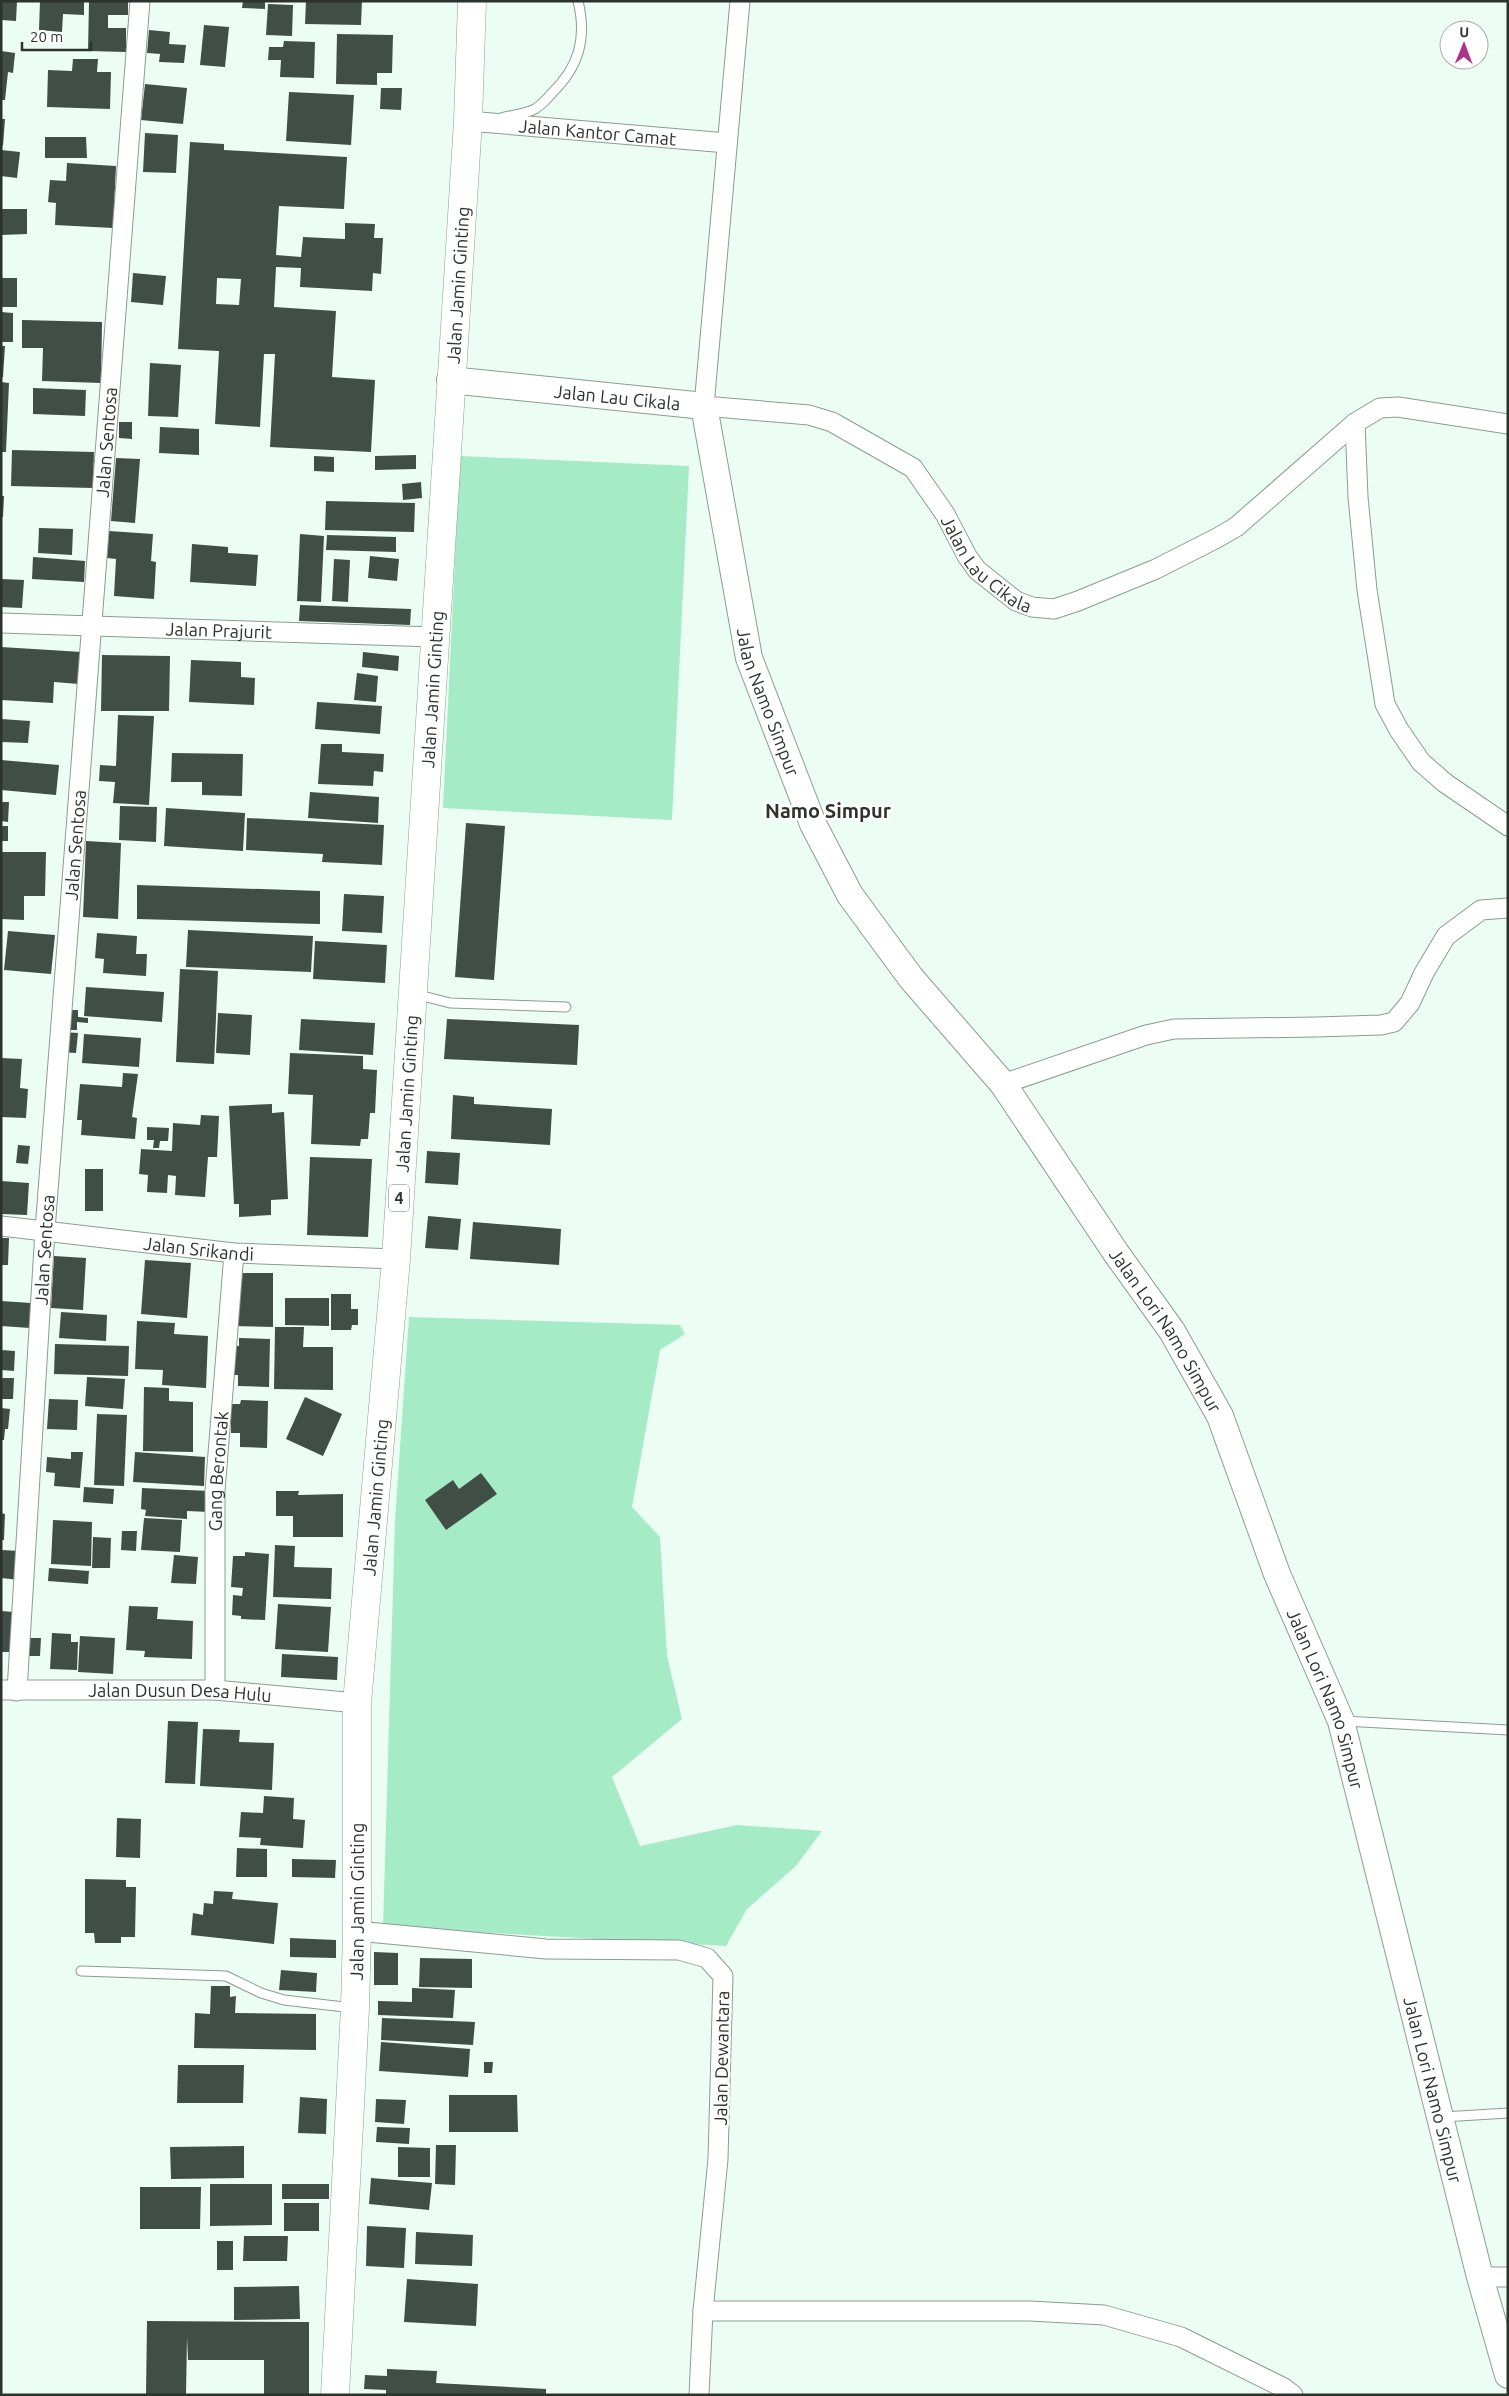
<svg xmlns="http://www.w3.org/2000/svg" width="1509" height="2396" font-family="Ubuntu,sans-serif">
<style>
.green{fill:#a5ebc6}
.building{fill:#404e46;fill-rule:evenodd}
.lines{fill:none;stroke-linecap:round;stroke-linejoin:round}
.lane-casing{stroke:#8b9c92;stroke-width:11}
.street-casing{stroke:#8b9c92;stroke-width:21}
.secondary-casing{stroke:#8b9c92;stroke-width:28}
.highway-casing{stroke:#8b9c92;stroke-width:29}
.lane{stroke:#fff;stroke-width:9}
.street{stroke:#fff;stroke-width:19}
.secondary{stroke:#fff;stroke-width:26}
.highway{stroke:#fff;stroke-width:28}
.labels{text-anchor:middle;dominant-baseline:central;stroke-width:5;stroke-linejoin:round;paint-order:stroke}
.shield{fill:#fff;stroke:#6b706d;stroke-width:1}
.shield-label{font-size:16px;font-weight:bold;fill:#2c332f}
.street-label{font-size:18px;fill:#2c332f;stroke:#fff}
.quarter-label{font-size:20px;font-weight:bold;fill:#2c332f;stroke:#fff}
</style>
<rect width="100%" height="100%" fill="#ecfef4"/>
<g class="green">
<polygon points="460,456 689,466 672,820 443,808"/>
<polygon points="409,1317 680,1325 685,1334 660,1350 632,1507 660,1537 667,1656 682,1719 612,1777 640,1846 737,1825 822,1831 796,1866 747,1909 726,1946 383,1927 395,1520"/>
</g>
<g class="building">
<polygon points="1,1 17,1 16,21 1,20"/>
<polygon points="40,1 84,1 84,15 63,14 62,32 39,30"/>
<polygon points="89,1 128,1 128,15 108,15 108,28 126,28 126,52 88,51"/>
<polygon points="243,1 265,1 265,9 242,8"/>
<polygon points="306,1 362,1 361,25 305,24"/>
<polygon points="268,4 293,5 292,36 266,35"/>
<polygon points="204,25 229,27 225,67 200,65"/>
<polygon points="149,30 170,32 169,44 186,45 184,63 159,62 160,54 147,53"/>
<polygon points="337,34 393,35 392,73 377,73 377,85 336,84"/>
<polygon points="284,41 315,42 314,78 280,77 281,60 268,60 269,47 283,47"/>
<polygon points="1,51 15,53 13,73 8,72 5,100 1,100"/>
<polygon points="73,59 98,59 97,72 111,72 110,109 47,107 48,70 72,71"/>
<polygon points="145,84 187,88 183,124 141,120"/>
<polygon points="381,88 402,88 401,110 380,109"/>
<polygon points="289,92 354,95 351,145 286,141"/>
<polygon points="1,119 5,119 3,146 1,145"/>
<polygon points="145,133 178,135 176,173 143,172"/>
<polygon points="45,137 86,137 87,158 45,158"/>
<path d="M190,142L224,144V150L347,157L344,209L279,206L276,255L301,257L303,237L345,239V223L375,224L374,238H383L381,274L373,273L372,291L300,287L301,268L276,267L274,307L336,311L332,377L375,380L371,452L270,447L275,354H264L260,427L215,424L219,351L178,349ZM217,278L241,279L239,305L216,304Z"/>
<polygon points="1,150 20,152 17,178 1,176"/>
<polygon points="67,163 116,166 113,228 55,225 56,203 48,202 50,180 66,181"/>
<polygon points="1,209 27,209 27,234 1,235"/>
<polygon points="133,273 166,276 163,305 131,302"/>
<rect x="1" y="278" width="16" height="29"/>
<polygon points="1,312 13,313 13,342 1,342"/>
<polygon points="22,320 102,322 101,383 42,381 43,348 22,348"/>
<polygon points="1,346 5,346 3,377 1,377"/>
<polygon points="150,363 181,365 178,417 148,416"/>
<polygon points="1,382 9,383 6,452 1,452"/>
<polygon points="33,388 86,390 85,416 33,414"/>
<polygon points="119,422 132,422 132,439 119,438"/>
<polygon points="160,427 199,429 199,455 159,453"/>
<polygon points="12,450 94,452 93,488 11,486"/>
<polygon points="416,455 416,469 375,470 375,456"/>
<polygon points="314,456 334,457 334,472 314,471"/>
<polygon points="116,458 140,459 135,523 111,521"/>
<polygon points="421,482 422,498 403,500 402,484"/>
<polygon points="1,496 4,496 3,517 1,517"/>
<polygon points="326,501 415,503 414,532 325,530"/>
<polygon points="39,528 73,529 72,555 38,553"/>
<polygon points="109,531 153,534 151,561 156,562 154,599 114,596 116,559 107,558"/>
<polygon points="300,534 324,536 321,602 297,601"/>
<polygon points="327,535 396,537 396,552 326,550"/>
<polygon points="192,544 228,547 228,553 258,555 256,586 190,582"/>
<polygon points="370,556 399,559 397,581 368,578"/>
<polygon points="33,557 85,561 84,582 32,579"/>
<polygon points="334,559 350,560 348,602 332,601"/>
<polygon points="1,579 24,580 22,608 1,607"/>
<polygon points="300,605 411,609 410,625 299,621"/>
<polygon points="1,647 82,652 79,684 54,682 53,703 1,700"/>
<polygon points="363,652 399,656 398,671 362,667"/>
<polygon points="102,655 170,656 169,711 101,711"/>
<polygon points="191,660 241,662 241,677 255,678 254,705 189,702"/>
<polygon points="357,673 378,676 376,702 354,700"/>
<polygon points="317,702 382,706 380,734 315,729"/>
<polygon points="118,715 154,716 149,805 113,803 115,782 99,781 100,765 116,766"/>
<polygon points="1,719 30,721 28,743 1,742"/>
<polygon points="321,744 342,744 342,752 384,754 383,772 374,771 373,786 318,784"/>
<polygon points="172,753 243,754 242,796 202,795 202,782 171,782"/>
<polygon points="1,760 59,765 56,795 1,790"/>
<polygon points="310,792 379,797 378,823 308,818"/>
<polygon points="1,802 9,802 8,822 1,821"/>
<polygon points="120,806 157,807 156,842 119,840"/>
<polygon points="166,808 245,813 243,851 164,846"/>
<polygon points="247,818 384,825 382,865 322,862 323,854 246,850"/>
<polygon points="466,823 505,826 494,980 455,977"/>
<rect x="1" y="826" width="7" height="15"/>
<polygon points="86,841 121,843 118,919 83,917"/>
<polygon points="1,852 46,852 45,896 24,896 24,920 1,919"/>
<polygon points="137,885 320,891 320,924 137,919"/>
<polygon points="344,894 384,896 382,933 342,931"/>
<polygon points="188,930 313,936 311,972 186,967"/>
<polygon points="8,931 55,935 51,974 4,970"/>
<polygon points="97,933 137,936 136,954 147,954 146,976 103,973 104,959 95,958"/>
<polygon points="315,941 387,945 385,983 313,979"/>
<polygon points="180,969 218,971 214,1064 176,1062"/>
<polygon points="86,987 164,992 162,1022 84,1016"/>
<polygon points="70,1010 78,1010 78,1017 88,1018 88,1023 77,1022 77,1030 68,1030"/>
<polygon points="218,1013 252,1015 250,1055 216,1053"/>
<polygon points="301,1019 375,1023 373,1055 299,1050"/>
<polygon points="447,1019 579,1025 577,1065 444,1059"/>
<polygon points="62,1032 78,1033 76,1053 60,1052"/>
<polygon points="84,1034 141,1038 139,1067 82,1063"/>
<polygon points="290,1053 363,1056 363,1069 377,1070 375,1113 370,1113 368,1139 361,1139 360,1146 311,1144 313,1095 288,1094"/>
<polygon points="1,1058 22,1059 20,1088 28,1089 26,1118 1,1117"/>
<polygon points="123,1073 138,1074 132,1117 137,1118 135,1139 81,1135 82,1120 77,1120 80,1084 122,1087"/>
<polygon points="453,1095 474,1097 474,1104 552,1109 550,1145 451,1139"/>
<polygon points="272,1104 272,1113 284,1112 288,1199 271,1200 271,1215 239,1217 239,1204 234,1204 229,1106"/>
<polygon points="201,1115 219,1116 217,1157 208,1157 205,1197 175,1195 176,1176 168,1175 167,1193 147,1192 148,1175 139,1174 141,1149 172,1151 173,1123 200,1125"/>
<polygon points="147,1127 169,1128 168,1141 160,1141 159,1148 153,1148 154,1140 147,1140"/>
<polygon points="18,1145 30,1146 28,1164 16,1163"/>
<polygon points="427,1151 460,1153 458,1185 425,1183"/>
<polygon points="310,1157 372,1159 368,1237 307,1235"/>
<rect x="85" y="1169" width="18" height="42"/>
<polygon points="1,1181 29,1183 27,1215 1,1214"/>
<polygon points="428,1216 461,1219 458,1250 425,1248"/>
<polygon points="473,1222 561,1229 559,1265 470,1259"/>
<polygon points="1,1238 9,1238 8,1265 1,1265"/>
<polygon points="54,1256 86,1258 83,1310 51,1308"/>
<polygon points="145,1260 191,1263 187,1318 141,1314"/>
<polygon points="238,1273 273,1273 273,1327 230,1326"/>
<polygon points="331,1294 351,1294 351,1309 358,1309 358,1325 352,1325 351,1330 331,1330"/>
<polygon points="285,1298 329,1298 329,1326 285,1325"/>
<polygon points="1,1301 31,1303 30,1328 1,1326"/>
<polygon points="61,1312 107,1315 106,1341 59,1338"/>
<polygon points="137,1321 175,1323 174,1334 208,1336 206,1388 162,1385 163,1370 135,1369"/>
<polygon points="275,1327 304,1327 303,1347 333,1347 333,1390 274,1389"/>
<polygon points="239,1338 270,1339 269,1387 238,1386 238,1375 228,1375 229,1345 239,1346"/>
<polygon points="55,1344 129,1346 128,1376 54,1374"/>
<polygon points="1,1350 15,1351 14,1371 1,1370"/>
<polygon points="87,1377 125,1379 123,1409 85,1406"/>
<polygon points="1,1378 14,1378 13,1399 1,1399"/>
<polygon points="144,1387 169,1388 169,1401 193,1402 193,1452 143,1451"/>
<polygon points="305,1397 342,1414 323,1456 286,1439"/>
<polygon points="49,1399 78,1400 77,1430 47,1429"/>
<polygon points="241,1400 268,1401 267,1448 240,1447 240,1433 231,1433 231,1404 240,1404"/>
<polygon points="1,1408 10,1409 8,1429 5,1429 4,1440 1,1440"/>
<polygon points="97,1414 127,1415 124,1486 94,1485"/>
<polygon points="71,1452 83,1452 80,1488 54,1486 55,1473 46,1472 47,1457 71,1459"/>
<polygon points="135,1452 205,1457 204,1486 133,1482"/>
<polygon points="481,1473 497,1494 446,1530 425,1500 453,1480 459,1489"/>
<polygon points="84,1487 114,1489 113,1504 83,1502"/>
<polygon points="142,1488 210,1491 209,1512 187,1511 187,1519 145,1516 146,1510 141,1509"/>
<polygon points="276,1491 299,1491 298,1495 343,1494 343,1537 293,1537 293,1516 276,1516"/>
<polygon points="1,1513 5,1514 4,1540 1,1540"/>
<polygon points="144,1518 182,1520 180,1552 141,1550"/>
<polygon points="53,1520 92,1522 91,1566 51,1564"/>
<polygon points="122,1531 137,1531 136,1551 121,1550"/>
<polygon points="93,1537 111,1538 110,1568 92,1568"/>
<polygon points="275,1545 295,1546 294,1567 332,1568 331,1599 273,1597"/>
<polygon points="1,1550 21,1551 20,1580 1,1578"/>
<polygon points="245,1552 269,1554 265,1620 241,1619 241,1616 232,1615 233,1595 242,1596 243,1588 231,1587 233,1556 245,1556"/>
<polygon points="174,1555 198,1557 196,1584 171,1583"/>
<polygon points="49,1568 89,1571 88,1584 48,1581"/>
<polygon points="278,1604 331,1607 328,1652 275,1649"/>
<polygon points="129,1606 158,1607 157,1619 193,1621 192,1659 144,1657 145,1651 126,1650"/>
<polygon points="1,1611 14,1612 11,1652 1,1652"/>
<polygon points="52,1633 71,1634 71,1642 78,1642 77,1670 50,1669"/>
<polygon points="80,1636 115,1638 113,1674 78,1672"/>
<polygon points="27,1638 41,1638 40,1656 26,1656"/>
<polygon points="282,1654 338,1657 337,1680 281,1677"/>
<polygon points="168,1721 198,1722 195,1784 165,1783"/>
<polygon points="203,1729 240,1730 239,1742 274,1743 272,1790 200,1786"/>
<polygon points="264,1796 294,1798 293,1819 305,1820 303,1848 260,1845 261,1838 239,1837 241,1812 263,1813"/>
<polygon points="117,1818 141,1819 140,1858 116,1857"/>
<polygon points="237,1848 267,1849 267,1877 236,1877"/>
<polygon points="292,1859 336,1860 335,1878 292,1877"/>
<polygon points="85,1879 126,1880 126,1887 136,1887 135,1937 121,1937 121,1943 95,1943 94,1933 85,1933"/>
<polygon points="214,1891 233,1892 232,1899 278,1903 274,1944 191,1935 193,1913 203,1915 204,1903 213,1904"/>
<polygon points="290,1938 336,1940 336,1958 290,1957"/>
<polygon points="374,1952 398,1953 398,1985 374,1985"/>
<polygon points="420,1958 472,1959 472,1988 419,1987"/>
<polygon points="281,1970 317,1973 316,1992 279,1990"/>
<polygon points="211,1986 230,1986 230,1997 236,1996 235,2013 316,2014 316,2050 194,2048 195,2013 210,2014"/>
<polygon points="412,1988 455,1990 453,2018 378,2015 378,2001 412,2002"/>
<polygon points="382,2018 475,2022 473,2045 381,2040"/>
<polygon points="381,2042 470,2049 468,2077 379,2071"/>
<polygon points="484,2062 493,2062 492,2073 484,2073"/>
<polygon points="178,2065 244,2065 243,2103 177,2103"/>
<polygon points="449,2095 517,2095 518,2132 449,2132"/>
<polygon points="300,2097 327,2099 326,2134 298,2133"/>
<polygon points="376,2099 406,2100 404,2124 375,2122"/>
<polygon points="377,2127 410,2128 409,2144 376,2142"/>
<polygon points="436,2145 456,2145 455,2185 435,2184"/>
<polygon points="244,2146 244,2178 171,2179 170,2147"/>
<polygon points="398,2147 430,2148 430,2177 398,2177"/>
<polygon points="371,2178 432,2183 429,2210 369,2204"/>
<polygon points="210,2184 272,2184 272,2225 210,2226"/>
<rect x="282" y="2184" width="47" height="15"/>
<polygon points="140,2187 201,2187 200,2229 140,2229"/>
<rect x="284" y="2203" width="35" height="28"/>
<polygon points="367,2226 406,2228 404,2268 366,2266"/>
<polygon points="416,2232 473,2235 472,2266 415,2264"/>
<polygon points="244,2236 288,2236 287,2261 243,2261"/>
<rect x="217" y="2241" width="16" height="29"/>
<polygon points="407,2279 478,2284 476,2326 404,2322"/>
<polygon points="299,2286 300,2319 234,2320 234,2287"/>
<polygon points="147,2321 309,2322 309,2395 264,2395 264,2360 188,2360 187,2337 186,2395 146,2395"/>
<polygon points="387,2369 437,2371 436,2383 546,2389 546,2395 386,2395 386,2390 364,2389 365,2375 387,2376"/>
</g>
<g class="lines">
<g class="lane-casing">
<g id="lane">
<path d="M501,118C512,115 525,114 535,109C541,105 547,99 552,93C579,67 587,38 578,1"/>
<polyline points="415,994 450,1003 566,1007"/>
<polyline points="1344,1721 1508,1730"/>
<polyline points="81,1971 226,1976 261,1993 284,2000 353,2008"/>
<polyline points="1443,2117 1508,2113"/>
</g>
</g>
<g class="street-casing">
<g id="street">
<path id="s1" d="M740,1L704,406L809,415L832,422L913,468L945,514L967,556L977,570L1016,601L1032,607L1054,609L1078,601L1156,569L1217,538L1236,527L1355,423L1380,408L1398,407L1508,424"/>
<path id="s2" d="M468,121L727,143"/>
<polyline points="1355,423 1358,497 1367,590 1385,704 1399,730 1421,762 1445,783 1508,826"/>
<path id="s3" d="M1,623L435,637"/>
<polyline points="1003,1084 1146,1035 1174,1029 1316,1027 1381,1025 1394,1022 1410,1003 1424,973 1446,936 1481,910 1508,908"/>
<path id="s4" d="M1,1226L234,1253L396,1259"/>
<path id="s5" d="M1,1690H215L357,1703"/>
<path id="s6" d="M215,1690V1491L234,1253"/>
<path id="s7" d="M17,1691L45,1230L140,1"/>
<polyline points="357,1931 546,1949 679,1950 707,1958 723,1976 718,2159 703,2311 699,2395"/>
<polyline points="1480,2277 1508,2277"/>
<polyline points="703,2311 1030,2311 1104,2315 1181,2337 1284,2388 1293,2395"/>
</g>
</g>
<g class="secondary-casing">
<g id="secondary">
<path id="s8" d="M450,380L704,406L749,658L813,824L850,895L911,978L1003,1084L1116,1253L1172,1331L1220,1416L1277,1574L1341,1721L1480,2277L1508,2375"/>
</g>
</g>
<g class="highway-casing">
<g id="highway">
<path id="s9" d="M335,2395L355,2008L357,1931V1703L396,1259L468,121L472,1"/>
</g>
</g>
<use href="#lane" class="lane"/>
<use href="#street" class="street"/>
<use href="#secondary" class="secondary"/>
<use href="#highway" class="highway"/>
</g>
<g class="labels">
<rect class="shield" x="389" y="1184.5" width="20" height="27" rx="4"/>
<g class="shield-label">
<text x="399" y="1198">4</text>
</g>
<g class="street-label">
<text stroke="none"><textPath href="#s2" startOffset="130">Jalan Kantor Camat</textPath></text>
<text stroke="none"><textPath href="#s9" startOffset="2114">Jalan Jamin Ginting</textPath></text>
<text stroke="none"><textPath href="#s8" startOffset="168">Jalan Lau Cikala</textPath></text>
<text stroke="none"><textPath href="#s7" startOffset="1252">Jalan Sentosa</textPath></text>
<text stroke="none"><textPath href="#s1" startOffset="752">Jalan Lau Cikala</textPath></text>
<text stroke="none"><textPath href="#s3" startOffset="218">Jalan Prajurit</textPath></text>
<text stroke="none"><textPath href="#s9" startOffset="1709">Jalan Jamin Ginting</textPath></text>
<text stroke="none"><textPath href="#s8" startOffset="559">Jalan Namo Simpur</textPath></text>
<text stroke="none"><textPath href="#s7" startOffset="848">Jalan Sentosa</textPath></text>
<text stroke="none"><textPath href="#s9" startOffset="1304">Jalan Jamin Ginting</textPath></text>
<text stroke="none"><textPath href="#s4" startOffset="199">Jalan Srikandi</textPath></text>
<text stroke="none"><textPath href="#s7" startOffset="442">Jalan Sentosa</textPath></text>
<text stroke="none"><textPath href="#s8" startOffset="1308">Jalan Lori Namo Simpur</textPath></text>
<text stroke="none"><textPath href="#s6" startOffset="219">Gang Berontak</textPath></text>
<text stroke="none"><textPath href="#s9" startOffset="899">Jalan Jamin Ginting</textPath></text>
<text stroke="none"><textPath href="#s5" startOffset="179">Jalan Dusun Desa Hulu</textPath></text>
<text stroke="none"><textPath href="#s8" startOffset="1712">Jalan Lori Namo Simpur</textPath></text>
<text stroke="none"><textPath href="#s9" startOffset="494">Jalan Jamin Ginting</textPath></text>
<text transform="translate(721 2058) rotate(-89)">Jalan Dewantara</text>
<text stroke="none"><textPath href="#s8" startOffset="2118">Jalan Lori Namo Simpur</textPath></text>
</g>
<g class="quarter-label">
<text x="828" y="810">Namo Simpur</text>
</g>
</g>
<rect width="1509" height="2396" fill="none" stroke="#2c332f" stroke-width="5"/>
<g transform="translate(1464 45) rotate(1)"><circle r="24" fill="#ffffff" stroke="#abadac"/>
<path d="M0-4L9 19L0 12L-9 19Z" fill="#ac358b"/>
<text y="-8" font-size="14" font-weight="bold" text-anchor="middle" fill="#2c332f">U</text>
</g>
<path d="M22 42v8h69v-8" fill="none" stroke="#2c332f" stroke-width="2.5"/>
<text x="30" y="42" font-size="15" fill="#2c332f" stroke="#ffffff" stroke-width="4" paint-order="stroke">20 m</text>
</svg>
